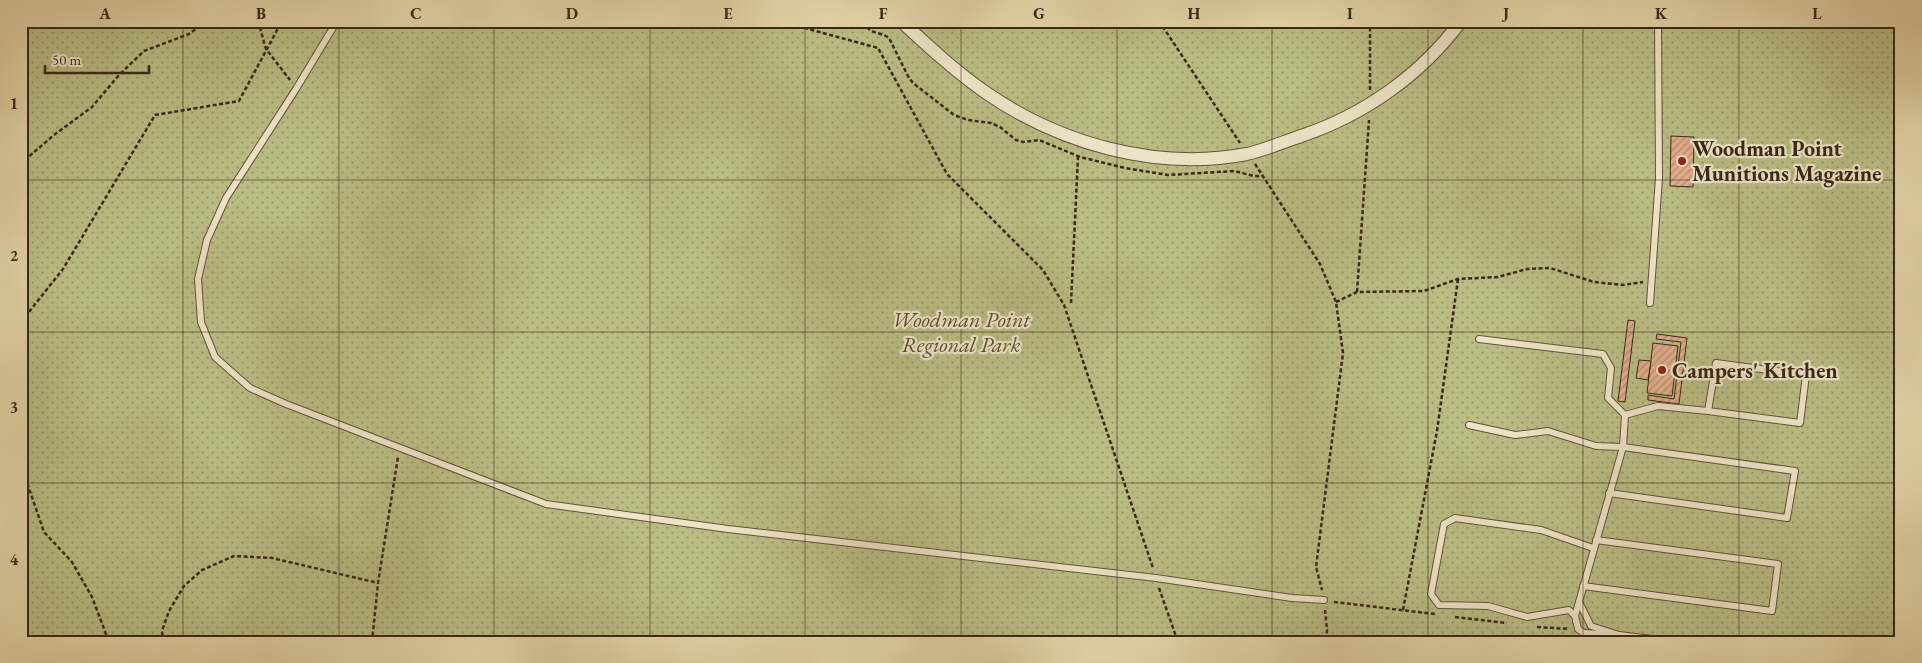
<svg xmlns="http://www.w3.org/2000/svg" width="1922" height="663" font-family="'EB Garamond',serif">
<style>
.park{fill:url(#park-dots);stroke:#7a724d}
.building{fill:url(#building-hatch);stroke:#3a2716}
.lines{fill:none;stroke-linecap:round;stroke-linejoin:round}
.lane-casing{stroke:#64523b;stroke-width:8}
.street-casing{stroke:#64523b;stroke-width:14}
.path{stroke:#3a2716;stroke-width:2.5;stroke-dasharray:4 2.5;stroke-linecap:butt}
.lane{stroke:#ede4c7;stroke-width:6}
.street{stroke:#ede4c7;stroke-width:12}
.grid{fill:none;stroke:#3a2716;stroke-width:1;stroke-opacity:0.55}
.poi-dot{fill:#8f2418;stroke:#ede4c7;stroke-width:2}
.labels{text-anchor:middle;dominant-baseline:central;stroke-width:4.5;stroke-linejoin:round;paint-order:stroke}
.poi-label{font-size:22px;font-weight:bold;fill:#3a2716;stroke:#ede4c7;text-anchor:start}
.park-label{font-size:22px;font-style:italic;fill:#5a4c32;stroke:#ede4c7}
.neatline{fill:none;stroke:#3a2716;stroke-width:2}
.grid-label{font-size:16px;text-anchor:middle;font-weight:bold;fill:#3a2716}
</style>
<defs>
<pattern id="park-dots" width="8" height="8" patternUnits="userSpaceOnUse" patternTransform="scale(1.25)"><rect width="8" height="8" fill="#babc84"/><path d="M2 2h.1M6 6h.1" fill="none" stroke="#98996b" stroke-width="1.8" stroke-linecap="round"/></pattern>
<pattern id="building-hatch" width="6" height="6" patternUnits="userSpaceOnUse" patternTransform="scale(1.25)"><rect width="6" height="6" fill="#e1ad8b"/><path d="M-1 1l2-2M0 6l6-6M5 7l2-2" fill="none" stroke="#b78d71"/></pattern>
</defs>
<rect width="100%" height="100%" fill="#e4d5a9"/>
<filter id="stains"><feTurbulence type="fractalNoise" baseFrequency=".004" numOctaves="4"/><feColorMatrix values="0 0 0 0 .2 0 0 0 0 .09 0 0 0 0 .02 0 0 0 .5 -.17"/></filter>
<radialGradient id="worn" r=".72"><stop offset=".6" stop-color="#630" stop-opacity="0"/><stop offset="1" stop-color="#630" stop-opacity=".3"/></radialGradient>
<rect class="park" x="21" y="21" width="1880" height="621"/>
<g class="building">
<polygon points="1671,136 1694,137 1693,187 1670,186"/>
<polygon points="1628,320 1635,321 1625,402 1618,401"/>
<polygon points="1657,334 1687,338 1679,404 1648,400 1648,395 1674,399 1681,342 1656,339"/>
<polygon points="1653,343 1678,346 1672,396 1647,393"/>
<polygon points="1639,360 1651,361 1648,380 1636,378"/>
</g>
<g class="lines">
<g class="lane-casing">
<g id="lane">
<polyline points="337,21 296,89 226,198 207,240 198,279 201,322 215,357 250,388 286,404 546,504 728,529 1156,578 1292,598 1324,600"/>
<polyline points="1650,303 1659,178 1658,21"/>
<polyline points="1479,339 1603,354 1611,368 1608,398 1625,415"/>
<polyline points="1469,425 1515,435 1548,431 1596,446 1623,447 1795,471 1787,518 1609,493"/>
<polyline points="1583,586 1772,611 1778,564 1596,540"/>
<polyline points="1579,602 1575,616 1578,629 1584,633"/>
<polyline points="1575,616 1569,610 1527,617 1488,606 1439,605 1431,594 1444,524 1455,518 1541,530 1593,548"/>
<polyline points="1619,635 1591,626 1579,602 1623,447 1625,415 1658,406 1708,411 1716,363 1806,375 1800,423 1708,411"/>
<polyline points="1582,642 1584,633 1619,635 1676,642"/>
</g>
</g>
<g class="street-casing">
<path id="street" d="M901,21C928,46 955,71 985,92C1060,144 1156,171 1247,154C1265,150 1283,142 1301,136C1364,115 1421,75 1461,21"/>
</g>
<g class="path">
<polyline points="258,21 266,49 290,80"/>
<polyline points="779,21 878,48 947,174 1043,270 1064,305 1153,568"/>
<path d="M865,21C867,35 880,31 889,38L908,76L913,83L954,115L968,120L991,123L1000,127L1016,140L1023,142L1039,140L1080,157L1125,168L1168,175L1234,171L1254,176H1263"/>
<polyline points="1159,21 1240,143"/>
<polyline points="1370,21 1370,90"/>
<polyline points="1255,164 1320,264 1336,302 1343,353 1316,567 1322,590"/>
<polyline points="21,166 26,159 54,135 92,107 119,75 144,51 189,34 207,21"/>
<polyline points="1357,292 1369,120"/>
<polyline points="1336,302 1357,292 1424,291 1458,279 1498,277 1527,269 1550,268 1594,282 1623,285 1643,282"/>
<polyline points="1071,303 1078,157"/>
<polyline points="21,322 63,269 155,115 239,101 282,21"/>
<polyline points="21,465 44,532 72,562 92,597 109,642"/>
<polyline points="1159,588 1178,642"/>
<polyline points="1334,602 1435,614"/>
<polyline points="1325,610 1327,630 1326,642"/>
<polyline points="1403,610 1437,431 1458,279"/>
<polyline points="1455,617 1507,623"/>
<polyline points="1537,627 1569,629"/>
<polyline points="163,642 162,631 169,611 184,586 202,570 234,556 272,558 378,583"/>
<polyline points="266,642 270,642"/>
<polyline points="372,642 378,583 398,457"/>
</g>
<use href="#lane" class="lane"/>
<use href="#street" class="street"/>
</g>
<path class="grid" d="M183,21V642M339,21V642M494,21V642M650,21V642M805,21V642M961,21V642M1117,21V642M1272,21V642M1428,21V642M1583,21V642M1739,21V642M21,180H1901M21,332H1901M21,483H1901"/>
<g class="poi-dot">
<circle cx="1682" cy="161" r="5"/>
<circle cx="1662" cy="370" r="5"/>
</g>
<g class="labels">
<g class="poi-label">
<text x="1692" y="148">Woodman Point<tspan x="1692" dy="25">Munitions Magazine</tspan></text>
<text x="1672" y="370">Campers' Kitchen</text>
</g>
<g class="park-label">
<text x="961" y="319">Woodman Point<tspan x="961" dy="25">Regional Park</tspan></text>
</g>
</g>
<rect width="1922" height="663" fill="none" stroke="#e4d5a9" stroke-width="55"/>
<path d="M45 65v8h104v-8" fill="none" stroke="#3a2716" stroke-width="2.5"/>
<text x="52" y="65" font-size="15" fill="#3a2716" stroke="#ede4c7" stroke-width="4" paint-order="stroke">50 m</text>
<rect x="28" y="28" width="1866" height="608" class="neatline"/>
<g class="grid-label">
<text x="105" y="19">A</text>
<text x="261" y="19">B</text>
<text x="416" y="19">C</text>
<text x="572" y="19">D</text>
<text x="728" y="19">E</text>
<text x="883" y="19">F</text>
<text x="1039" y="19">G</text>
<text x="1194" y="19">H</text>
<text x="1350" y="19">I</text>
<text x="1506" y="19">J</text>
<text x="1661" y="19">K</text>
<text x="1817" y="19">L</text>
<text x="14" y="109">1</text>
<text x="14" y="261">2</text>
<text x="14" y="413">3</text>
<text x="14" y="565">4</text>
</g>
<rect width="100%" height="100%" filter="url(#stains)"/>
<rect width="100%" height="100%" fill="url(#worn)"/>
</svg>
